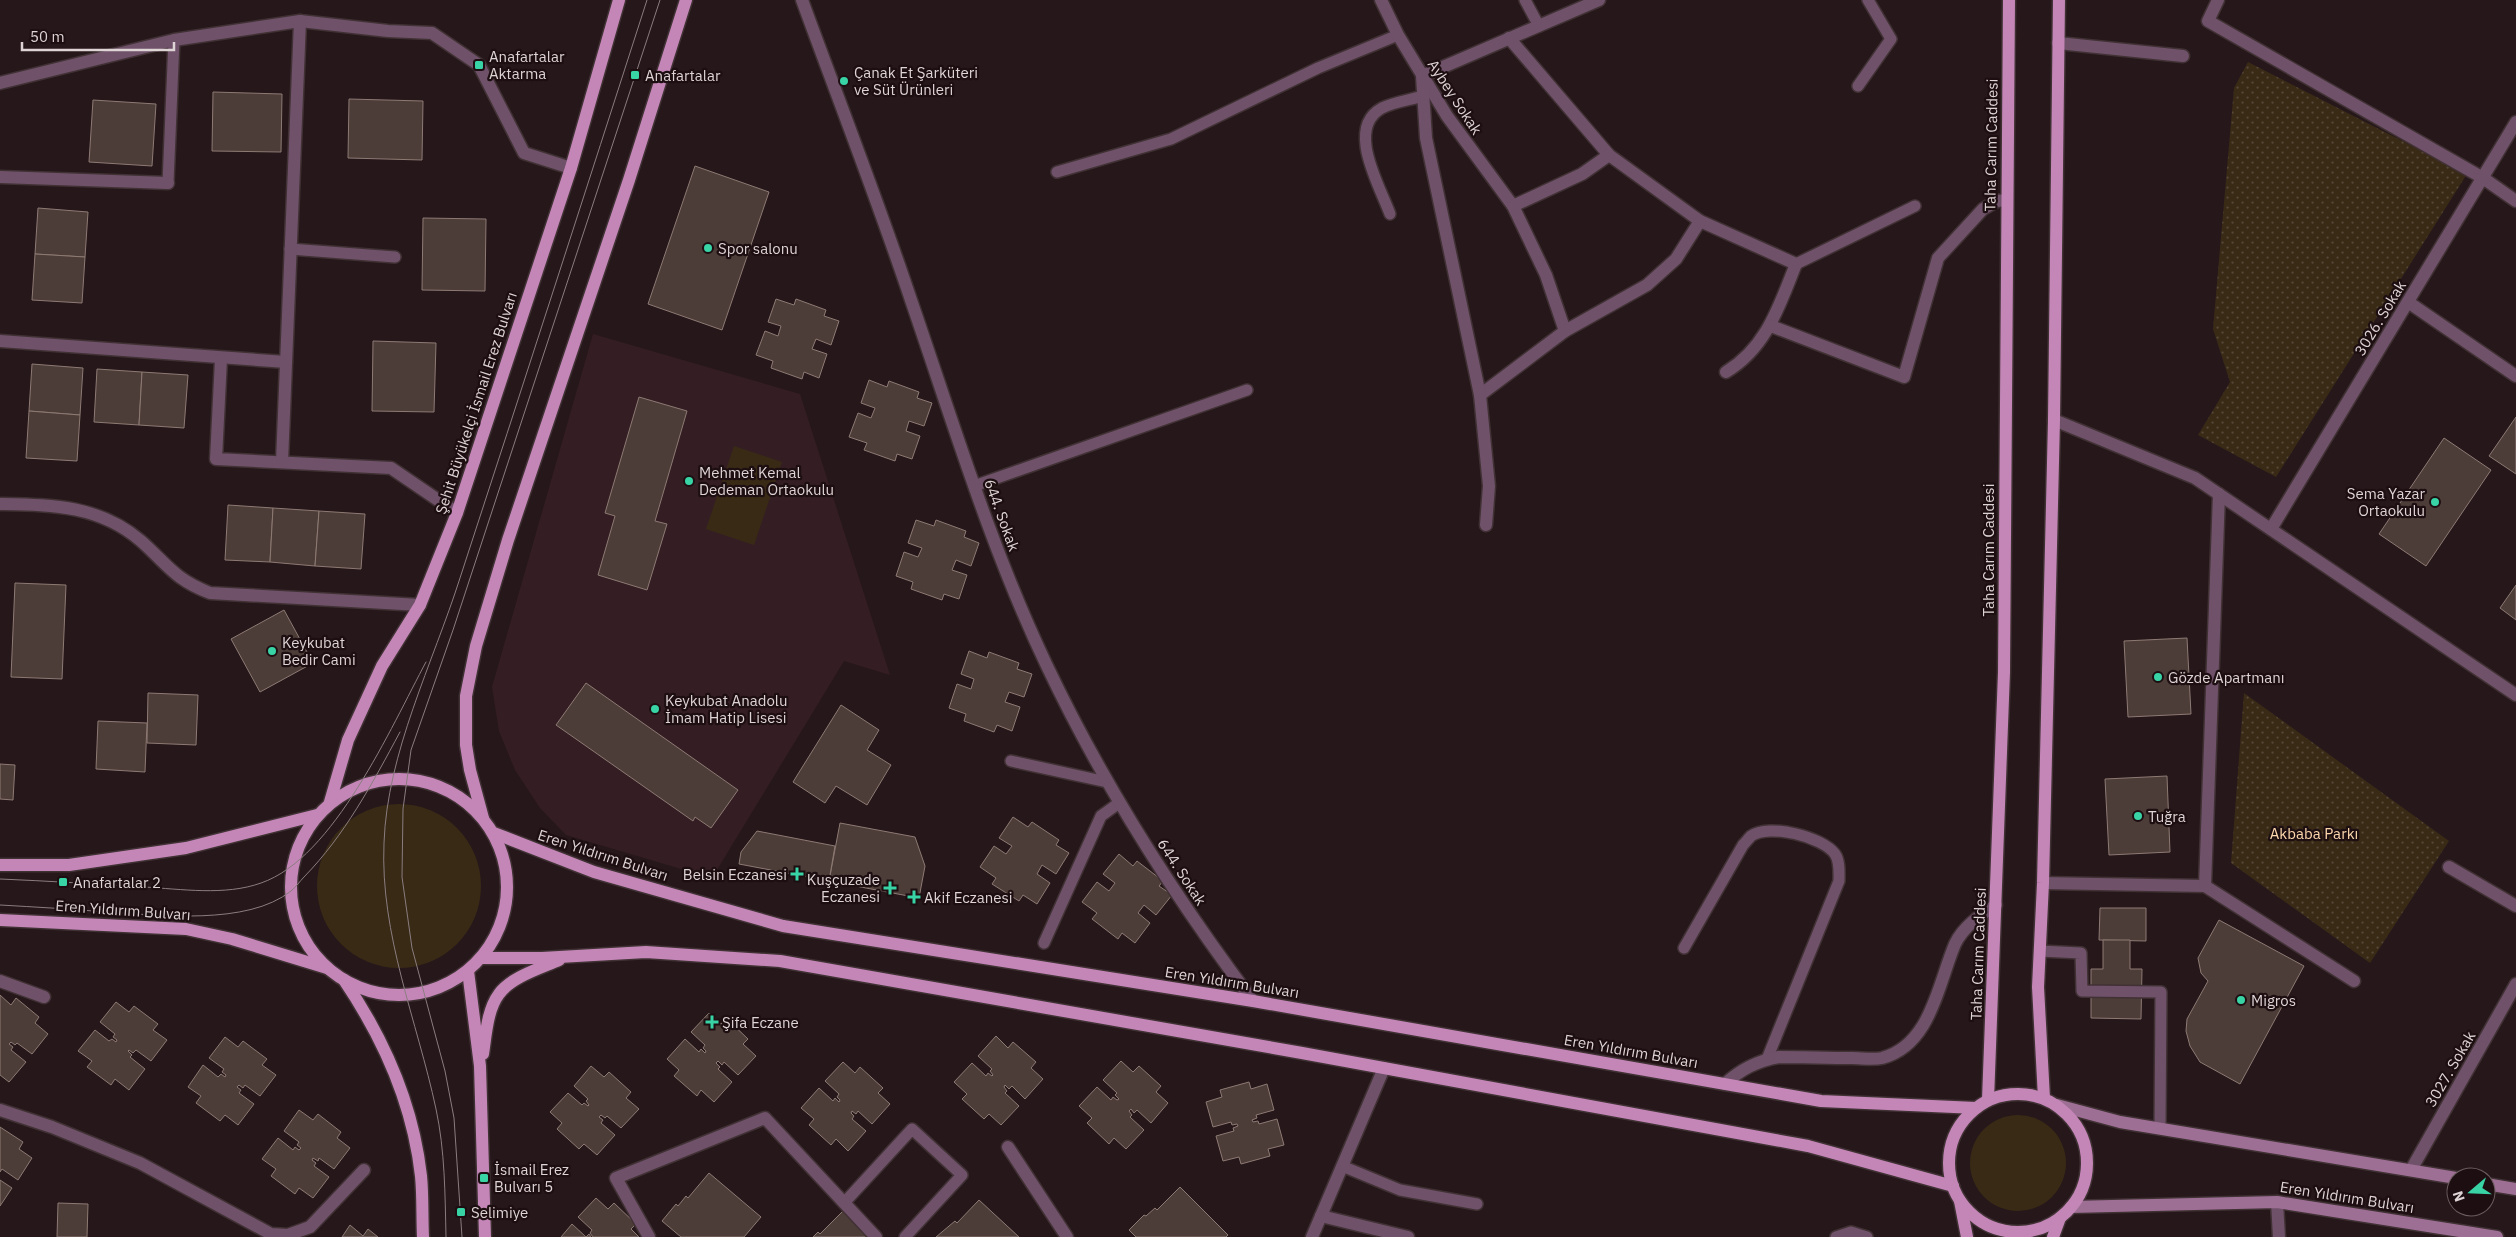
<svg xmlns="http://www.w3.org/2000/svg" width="2516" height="1237" font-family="'IBM Plex Sans',sans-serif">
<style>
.built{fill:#341e23}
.green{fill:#392a16}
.park{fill:url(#park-dots)}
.building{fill:#4d3d38;stroke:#8d7a74}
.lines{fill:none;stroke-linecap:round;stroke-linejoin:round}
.lane-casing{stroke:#403134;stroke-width:14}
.street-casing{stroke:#403134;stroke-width:15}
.secondary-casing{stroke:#403134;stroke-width:15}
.primary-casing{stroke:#403134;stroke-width:15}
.lane{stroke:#6f5169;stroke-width:11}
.street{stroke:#6f5169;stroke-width:12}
.secondary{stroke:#9e6f95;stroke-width:12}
.primary{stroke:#c386b7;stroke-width:12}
.tram{stroke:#8a7d7f;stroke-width:1}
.poi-dot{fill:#38d4a6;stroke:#1d0e11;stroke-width:2}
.labels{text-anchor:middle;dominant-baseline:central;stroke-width:4.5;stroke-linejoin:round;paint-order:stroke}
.poi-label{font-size:15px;fill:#dfd4d5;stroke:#1d0e11;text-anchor:start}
.street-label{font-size:15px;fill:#dfd4d5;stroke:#1d0e11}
.park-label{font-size:15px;fill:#fdd8ad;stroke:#1d0e11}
</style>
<defs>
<pattern id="park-dots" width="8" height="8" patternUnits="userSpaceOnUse" patternTransform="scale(1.25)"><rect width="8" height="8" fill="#392a16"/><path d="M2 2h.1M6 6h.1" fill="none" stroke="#554837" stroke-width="1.8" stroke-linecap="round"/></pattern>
</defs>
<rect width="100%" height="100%" fill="#26171a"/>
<polygon class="built" points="593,334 800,394 890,675 844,661 712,878 566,835 540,808 515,770 499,731 492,687"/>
<g class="green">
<polygon points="734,446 782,462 754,545 706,529"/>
<circle cx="399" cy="886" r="82"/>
<circle cx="2018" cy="1163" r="48"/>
</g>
<g class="park">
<polygon points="2248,62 2467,174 2276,477 2198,435 2230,382 2213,329 2234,88"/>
<polygon points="2244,693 2449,841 2370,963 2231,863"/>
</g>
<g class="building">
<polygon points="213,92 282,94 281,152 212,151"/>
<polygon points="349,99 423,101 422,160 348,158"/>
<polygon points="93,100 156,104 152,166 89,162"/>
<polygon points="695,166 769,192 722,330 648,304"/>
<polygon points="38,208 88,212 85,257 35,254"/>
<polygon points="423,218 486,219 485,291 422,290"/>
<polygon points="35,254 85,257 82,303 32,300"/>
<polygon points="776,299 794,305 796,299 826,310 824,316 839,321 831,345 816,339 812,349 827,354 819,378 804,372 802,379 771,368 773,361 756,355 765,331 778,336 781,326 768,322"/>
<polygon points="373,341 436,343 434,412 372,411"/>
<polygon points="32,364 83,368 80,415 29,411"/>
<polygon points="97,369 142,372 139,425 94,422"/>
<polygon points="142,372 188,375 184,428 139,425"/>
<polygon points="869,380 887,387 889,381 919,392 917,398 932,403 924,426 909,421 906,431 920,436 912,459 897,454 895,461 864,450 867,443 849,437 858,413 871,418 875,408 861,403"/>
<polygon points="639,397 687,411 655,521 667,524 647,590 598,575 615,516 605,513"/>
<polygon points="29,411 80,415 77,461 26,458"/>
<polygon points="2516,417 2516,474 2489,456"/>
<polygon points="2444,438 2491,470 2426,566 2379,534"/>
<polygon points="228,505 273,508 270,562 225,560"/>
<polygon points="273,508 319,511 315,566 270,562"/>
<polygon points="319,511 365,514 361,569 315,566"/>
<polygon points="916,520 934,526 936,520 966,531 964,537 979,543 971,566 956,560 952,570 967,575 959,599 944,594 942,600 911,589 913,582 896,576 904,552 918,557 922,548 908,543"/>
<polygon points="15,583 66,585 62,679 11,677"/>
<polygon points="2516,585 2516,620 2500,608"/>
<polygon points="284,610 313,663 260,692 231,639"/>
<polygon points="2187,638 2191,714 2128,717 2124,641"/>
<polygon points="969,651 987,658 989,652 1019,663 1017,669 1032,674 1024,697 1009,692 1005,702 1020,707 1012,731 997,725 994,732 964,721 966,714 949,708 957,684 971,689 974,679 961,674"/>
<polygon points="586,683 738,790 711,828 695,817 693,821 556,725"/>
<polygon points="148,693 198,695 196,745 147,743"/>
<polygon points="841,705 879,730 867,750 891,765 867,805 836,786 825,803 793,782"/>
<polygon points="98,721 147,723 145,772 96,769"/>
<polygon points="0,764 15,765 13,800 0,799"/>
<polygon points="2167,776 2170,852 2109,855 2105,779"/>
<polygon points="1013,817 1028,827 1032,822 1059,840 1056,845 1069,853 1056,874 1042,865 1037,874 1050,883 1037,904 1023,895 1019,901 992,884 996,878 980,867 994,846 1006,854 1012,846 999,838"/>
<polygon points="840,823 915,837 925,866 919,898 829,881"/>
<polygon points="757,831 835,846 829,881 739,864 741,852"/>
<polygon points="1119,854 1133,866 1137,861 1163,881 1159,886 1172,895 1156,915 1144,905 1138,913 1150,923 1135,943 1122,933 1118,939 1092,919 1097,913 1082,902 1097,882 1109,891 1115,883 1103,874"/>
<polygon points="2100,908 2146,908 2146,941 2099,940"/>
<polygon points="2219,920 2304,966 2240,1084 2200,1062 2190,1046 2186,1031 2187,1019 2208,981 2201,973 2198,958"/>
<polygon points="2103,940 2130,940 2130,969 2142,969 2141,1019 2091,1018 2091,969 2103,969"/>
<polygon points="0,995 11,1005 16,998 39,1017 35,1023 48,1034 32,1054 17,1043 15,1045 11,1042 9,1044 13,1047 11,1050 26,1062 9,1082 0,1075"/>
<polygon points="116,1002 129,1012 134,1006 158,1024 153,1030 167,1040 151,1061 136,1050 133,1053 129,1050 128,1051 132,1055 130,1057 145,1069 129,1090 115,1079 111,1085 87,1067 92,1061 78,1051 95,1030 109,1041 112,1039 116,1042 117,1040 113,1037 115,1034 100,1022"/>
<polygon points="709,1013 721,1024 726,1018 748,1039 743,1044 756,1056 738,1075 724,1062 722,1065 718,1061 716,1063 720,1067 718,1069 732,1082 714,1102 701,1090 697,1096 674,1076 679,1070 667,1059 685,1039 699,1052 701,1049 705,1053 706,1051 703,1048 705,1045 691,1032"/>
<polygon points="996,1036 1008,1048 1013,1042 1036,1062 1031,1068 1043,1079 1025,1099 1012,1086 1009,1089 1005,1085 1004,1087 1007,1091 1005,1093 1019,1106 1001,1125 989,1114 984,1119 962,1099 967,1094 954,1082 972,1063 986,1076 988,1073 992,1076 993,1075 990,1071 992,1069 978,1056"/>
<polygon points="225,1037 238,1047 243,1041 267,1059 262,1065 276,1075 260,1096 245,1085 243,1088 239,1085 237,1087 241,1090 239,1093 254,1104 238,1125 225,1115 220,1121 196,1103 201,1096 188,1087 203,1065 218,1077 221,1074 225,1077 226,1075 222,1072 224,1069 209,1058"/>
<polygon points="1121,1061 1133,1072 1139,1066 1161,1086 1156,1092 1168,1103 1151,1123 1137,1110 1134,1113 1131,1109 1129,1111 1132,1115 1130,1117 1144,1130 1126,1149 1114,1138 1109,1144 1087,1123 1092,1118 1079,1106 1097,1087 1111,1100 1113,1097 1117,1100 1119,1099 1115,1095 1117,1093 1103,1080"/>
<polygon points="843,1062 855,1073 860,1067 883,1088 878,1093 890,1104 872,1124 858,1111 856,1114 852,1111 851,1113 854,1116 852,1119 866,1131 848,1151 836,1139 831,1145 809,1125 814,1119 801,1108 819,1088 833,1101 835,1098 839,1102 840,1100 837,1097 839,1094 825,1081"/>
<polygon points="591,1066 604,1077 609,1072 631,1092 626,1098 639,1109 621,1128 607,1116 605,1118 601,1115 599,1117 603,1120 601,1123 615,1135 597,1155 584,1144 579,1149 557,1129 562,1123 550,1112 568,1093 582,1105 584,1103 588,1106 589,1105 586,1101 588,1099 574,1086"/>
<polygon points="1249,1082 1251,1089 1267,1084 1274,1110 1256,1115 1257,1118 1252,1120 1253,1122 1258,1121 1259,1124 1277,1119 1284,1145 1268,1149 1270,1156 1241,1164 1239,1157 1223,1161 1216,1136 1234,1131 1233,1128 1238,1126 1237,1124 1232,1125 1231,1122 1213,1127 1206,1102 1222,1097 1220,1090"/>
<polygon points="299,1110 313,1120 318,1114 341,1132 337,1138 350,1148 334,1169 319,1158 318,1161 313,1158 312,1160 316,1163 314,1166 329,1177 313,1198 299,1188 295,1194 271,1176 276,1169 262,1159 278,1138 293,1150 295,1147 299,1150 301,1148 297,1145 299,1142 284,1131"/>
<polygon points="0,1127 23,1142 19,1149 32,1158 18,1180 2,1169 0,1172"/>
<polygon points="709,1173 761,1217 744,1237 681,1237 662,1221 676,1204 678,1206 686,1196 688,1198"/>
<polygon points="0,1180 12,1188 0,1206"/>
<polygon points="1180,1187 1228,1235 1226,1237 1136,1237 1129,1230 1144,1215 1146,1216 1155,1208 1157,1210"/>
<polygon points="596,1198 608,1209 614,1203 636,1224 631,1229 639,1237 593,1237 590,1233 592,1230 578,1217"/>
<polygon points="979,1200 1019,1237 936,1237 955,1221 957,1223"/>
<polygon points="58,1203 88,1204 87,1237 57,1237"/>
<polygon points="843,1211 868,1237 813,1237 818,1232 820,1234"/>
<polygon points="572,1224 586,1237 589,1234 591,1237 561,1237"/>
<polygon points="350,1225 363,1236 368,1229 378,1237 342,1237"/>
</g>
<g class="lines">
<g class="lane-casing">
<g id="lane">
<polyline points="1525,0 1539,26"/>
<polyline points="1858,86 1891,39 1868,0"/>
<polyline points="1057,172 1171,139 1318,68 1398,35"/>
<polyline points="168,183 174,40"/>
<path d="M1390,214C1380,186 1345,128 1382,108C1394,102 1410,100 1423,96"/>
<polyline points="290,249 395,257"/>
<polyline points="1796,264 1915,206"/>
<polyline points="974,486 1247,390"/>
<polyline points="1011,761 1107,782"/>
<polyline points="1044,943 1101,816 1119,803"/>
<path d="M1684,948L1743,845C1746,842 1748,839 1751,836C1769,823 1823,837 1835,854C1840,861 1839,873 1839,881L1767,1059"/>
<polyline points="2040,951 2081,953 2082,991 2161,992 2160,1128"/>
<polyline points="1342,1166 1400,1190 1477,1204"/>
<polyline points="844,1203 912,1129 962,1175 905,1237"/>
<polyline points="1836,1237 1851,1232 1867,1237"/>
</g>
</g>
<g class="street-casing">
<g id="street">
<path d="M802,0C839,101 878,201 912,303C954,425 991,549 1047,666C1104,786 1174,896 1253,1001"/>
<polyline points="1381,0 1398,35 1447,116 1513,206 1546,275 1565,331"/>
<polyline points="2218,0 2208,21 2483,178 2516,201"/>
<path d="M1509,38L1609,155L1700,221L1796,264C1779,306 1767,347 1726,372"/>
<polyline points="2058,43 2183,56"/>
<polyline points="0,83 174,40 300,21 388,31 432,33 479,65 524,153 571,168"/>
<polyline points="0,177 168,183"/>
<polyline points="1513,206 1582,174 1609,155"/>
<polyline points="2408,302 2516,376"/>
<polyline points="1771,326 1904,377 1938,258 1983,209 1997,201 2007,200"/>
<polyline points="0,341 286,362"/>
<polyline points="221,359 216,459 391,468 457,513"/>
<polyline points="1480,395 1565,331 1647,285 1676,259 1700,221"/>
<polyline points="2054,420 2195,478 2516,695"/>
<polyline points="282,462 300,21"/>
<path d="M0,504C52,505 99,505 141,541C168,565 174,579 210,593L420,605"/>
<polyline points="1486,525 1489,486 1480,395 1426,138 1422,76 1599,0"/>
<polyline points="2271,529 2516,122"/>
<polyline points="2449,867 2516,906"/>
<polyline points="2043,883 2205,886 2354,981"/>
<polyline points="2205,886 2219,494"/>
<polyline points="0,981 44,997"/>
<path d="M1725,1084C1741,1069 1757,1061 1779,1057C1803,1057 1827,1058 1852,1058C1861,1058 1873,1060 1882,1058C1931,1045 1938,984 1955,944C1963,927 1980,915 1996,905"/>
<polyline points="0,1110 52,1127 140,1163 271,1234 288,1235 310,1227 364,1170"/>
<polyline points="1008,1147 1067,1237"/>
<polyline points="2411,1170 2516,984"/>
<polyline points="2277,1202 2279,1237"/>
<polyline points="1321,1216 1408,1237"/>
<polyline points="649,1237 616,1178 765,1118 876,1237"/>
<polyline points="1312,1237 1384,1068"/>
</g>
</g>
<g class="secondary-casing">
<g id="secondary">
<polyline points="2057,1105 2120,1122 2456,1178"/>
<polyline points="2486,1184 2516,1189"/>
<polyline points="2071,1207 2277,1202 2497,1237"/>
</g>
</g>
<g class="primary-casing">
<g id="primary">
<circle cx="399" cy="887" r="108"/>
<polyline points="330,802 348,740 382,666 420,605 457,513 571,168 619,0"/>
<polyline points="483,818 470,770 466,745 466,696 476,646 508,540 629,180 686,0"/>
<polyline points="494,833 594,872 783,926 1253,1001 1821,1101 1976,1108"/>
<polyline points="0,865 69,865 186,848 317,815"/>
<polyline points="0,920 186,929 232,939 327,968"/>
<polyline points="482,958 542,958 646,952 780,961 1302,1053 1808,1146 1953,1186"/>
<polyline points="468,971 480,1066 485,1237"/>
<path d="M344,980C384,1039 413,1104 421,1176C423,1196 422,1217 423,1237"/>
<path d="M483,1054C486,1035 487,1010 499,994C511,977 541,968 559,960"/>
<circle cx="2018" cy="1163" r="69"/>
<polyline points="2044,1098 2038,987 2043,883 2054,420 2059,0"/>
<polyline points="1988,1100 2004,672 2009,0"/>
<polyline points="1960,1201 1967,1237"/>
<polyline points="2053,1237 2060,1218"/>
</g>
</g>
<use href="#lane" class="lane"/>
<use href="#street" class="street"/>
<use href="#secondary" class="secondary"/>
<use href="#primary" class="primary"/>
<g class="tram">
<path d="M0,879C48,881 96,884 144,887C181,889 225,896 261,883C334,858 391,727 426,662"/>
<path d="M0,905C35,907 71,909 106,912C159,915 247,926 291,891C296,887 300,881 304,877C345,835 372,784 400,732"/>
<path d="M446,1237C445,1194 445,1151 436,1109C417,1020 380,935 384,843C387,753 433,663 460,578C523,385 585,193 647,0"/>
<polyline points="462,1237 454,1118 445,1071 412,948 402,877 403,809 411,750 453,630 660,0"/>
</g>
</g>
<g class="poi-dot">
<rect x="474" y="60" width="10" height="10" rx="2.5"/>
<rect x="630" y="70" width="10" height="10" rx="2.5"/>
<circle cx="844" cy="81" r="5"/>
<circle cx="708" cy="248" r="5"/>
<circle cx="689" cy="481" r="5"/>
<circle cx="2435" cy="502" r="5"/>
<circle cx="272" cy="651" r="5"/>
<circle cx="2158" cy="677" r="5"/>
<circle cx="655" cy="709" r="5"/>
<circle cx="2138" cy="816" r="5"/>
<path d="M794.5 866.5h5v5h5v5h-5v5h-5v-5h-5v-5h5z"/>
<rect x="58" y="877" width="10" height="10" rx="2.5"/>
<path d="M887.5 880.5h5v5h5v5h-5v5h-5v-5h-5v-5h5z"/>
<path d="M911.5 889.5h5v5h5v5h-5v5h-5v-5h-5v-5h5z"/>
<circle cx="2241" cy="1000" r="5"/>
<path d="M709.5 1014.5h5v5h5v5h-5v5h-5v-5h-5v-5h5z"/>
<rect x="479" y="1173" width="10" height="10" rx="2.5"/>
<rect x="456" y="1207" width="10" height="10" rx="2.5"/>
</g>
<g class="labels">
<g class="poi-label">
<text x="489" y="56">Anafartalar<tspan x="489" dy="17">Aktarma</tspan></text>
<text x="854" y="72">Çanak Et Şarküteri<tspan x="854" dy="17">ve Süt Ürünleri</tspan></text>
<text x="645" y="75">Anafartalar</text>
<text x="718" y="248">Spor salonu</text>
<text x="699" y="472">Mehmet Kemal<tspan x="699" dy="17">Dedeman Ortaokulu</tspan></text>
<text x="2425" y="493" text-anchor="end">Sema Yazar<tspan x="2425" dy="17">Ortaokulu</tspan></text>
<text x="282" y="642">Keykubat<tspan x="282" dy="17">Bedir Cami</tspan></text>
<text x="2168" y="677">Gözde Apartmanı</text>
<text x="665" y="700">Keykubat Anadolu<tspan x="665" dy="17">İmam Hatip Lisesi</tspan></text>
<text x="2148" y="816">Tuğra</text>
<text x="787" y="874" text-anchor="end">Belsin Eczanesi</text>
<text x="880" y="879" text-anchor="end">Kuşçuzade<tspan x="880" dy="17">Eczanesi</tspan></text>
<text x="73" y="882">Anafartalar 2</text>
<text x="924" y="897">Akif Eczanesi</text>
<text x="2251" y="1000">Migros</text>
<text x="722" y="1022">Şifa Eczane</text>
<text x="494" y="1169">İsmail Erez<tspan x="494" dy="17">Bulvarı 5</tspan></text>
<text x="471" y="1212">Selimiye</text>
</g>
<g class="street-label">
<text transform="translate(1455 97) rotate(57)">Aybey Sokak</text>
<text transform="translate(1991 145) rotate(-89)">Taha Carım Caddesi</text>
<text transform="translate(2380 318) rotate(-59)">3026. Sokak</text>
<text transform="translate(476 403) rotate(-72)">Şehit Büyükelçi İsmail Erez Bulvarı</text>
<text transform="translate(1002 515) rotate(70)">644. Sokak</text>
<text transform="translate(1988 550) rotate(-90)">Taha Carım Caddesi</text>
<text transform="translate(603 855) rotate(18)">Eren Yıldırım Bulvarı</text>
<text transform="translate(1182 872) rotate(57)">644. Sokak</text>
<text transform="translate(123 910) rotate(4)">Eren Yıldırım Bulvarı</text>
<text transform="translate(1978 954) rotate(-88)">Taha Carım Caddesi</text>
<text transform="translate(1232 982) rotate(9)">Eren Yıldırım Bulvarı</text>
<text transform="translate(1631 1051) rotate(10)">Eren Yıldırım Bulvarı</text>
<text transform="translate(2450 1069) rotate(-60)">3027. Sokak</text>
<text transform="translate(2347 1197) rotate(9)">Eren Yıldırım Bulvarı</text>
</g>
<g class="park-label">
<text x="2314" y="833">Akbaba Parkı</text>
</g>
</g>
<g transform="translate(2471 1192) rotate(251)"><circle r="24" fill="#1d0e11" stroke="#6b5d5f"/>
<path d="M0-4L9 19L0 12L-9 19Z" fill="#38d4a6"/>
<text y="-8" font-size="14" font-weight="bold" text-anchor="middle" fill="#dfd4d5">N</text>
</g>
<path d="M22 42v8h152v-8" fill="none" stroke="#dfd4d5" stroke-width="2.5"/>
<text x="30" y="42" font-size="15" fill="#dfd4d5" stroke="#1d0e11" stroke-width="4" paint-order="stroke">50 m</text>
</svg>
